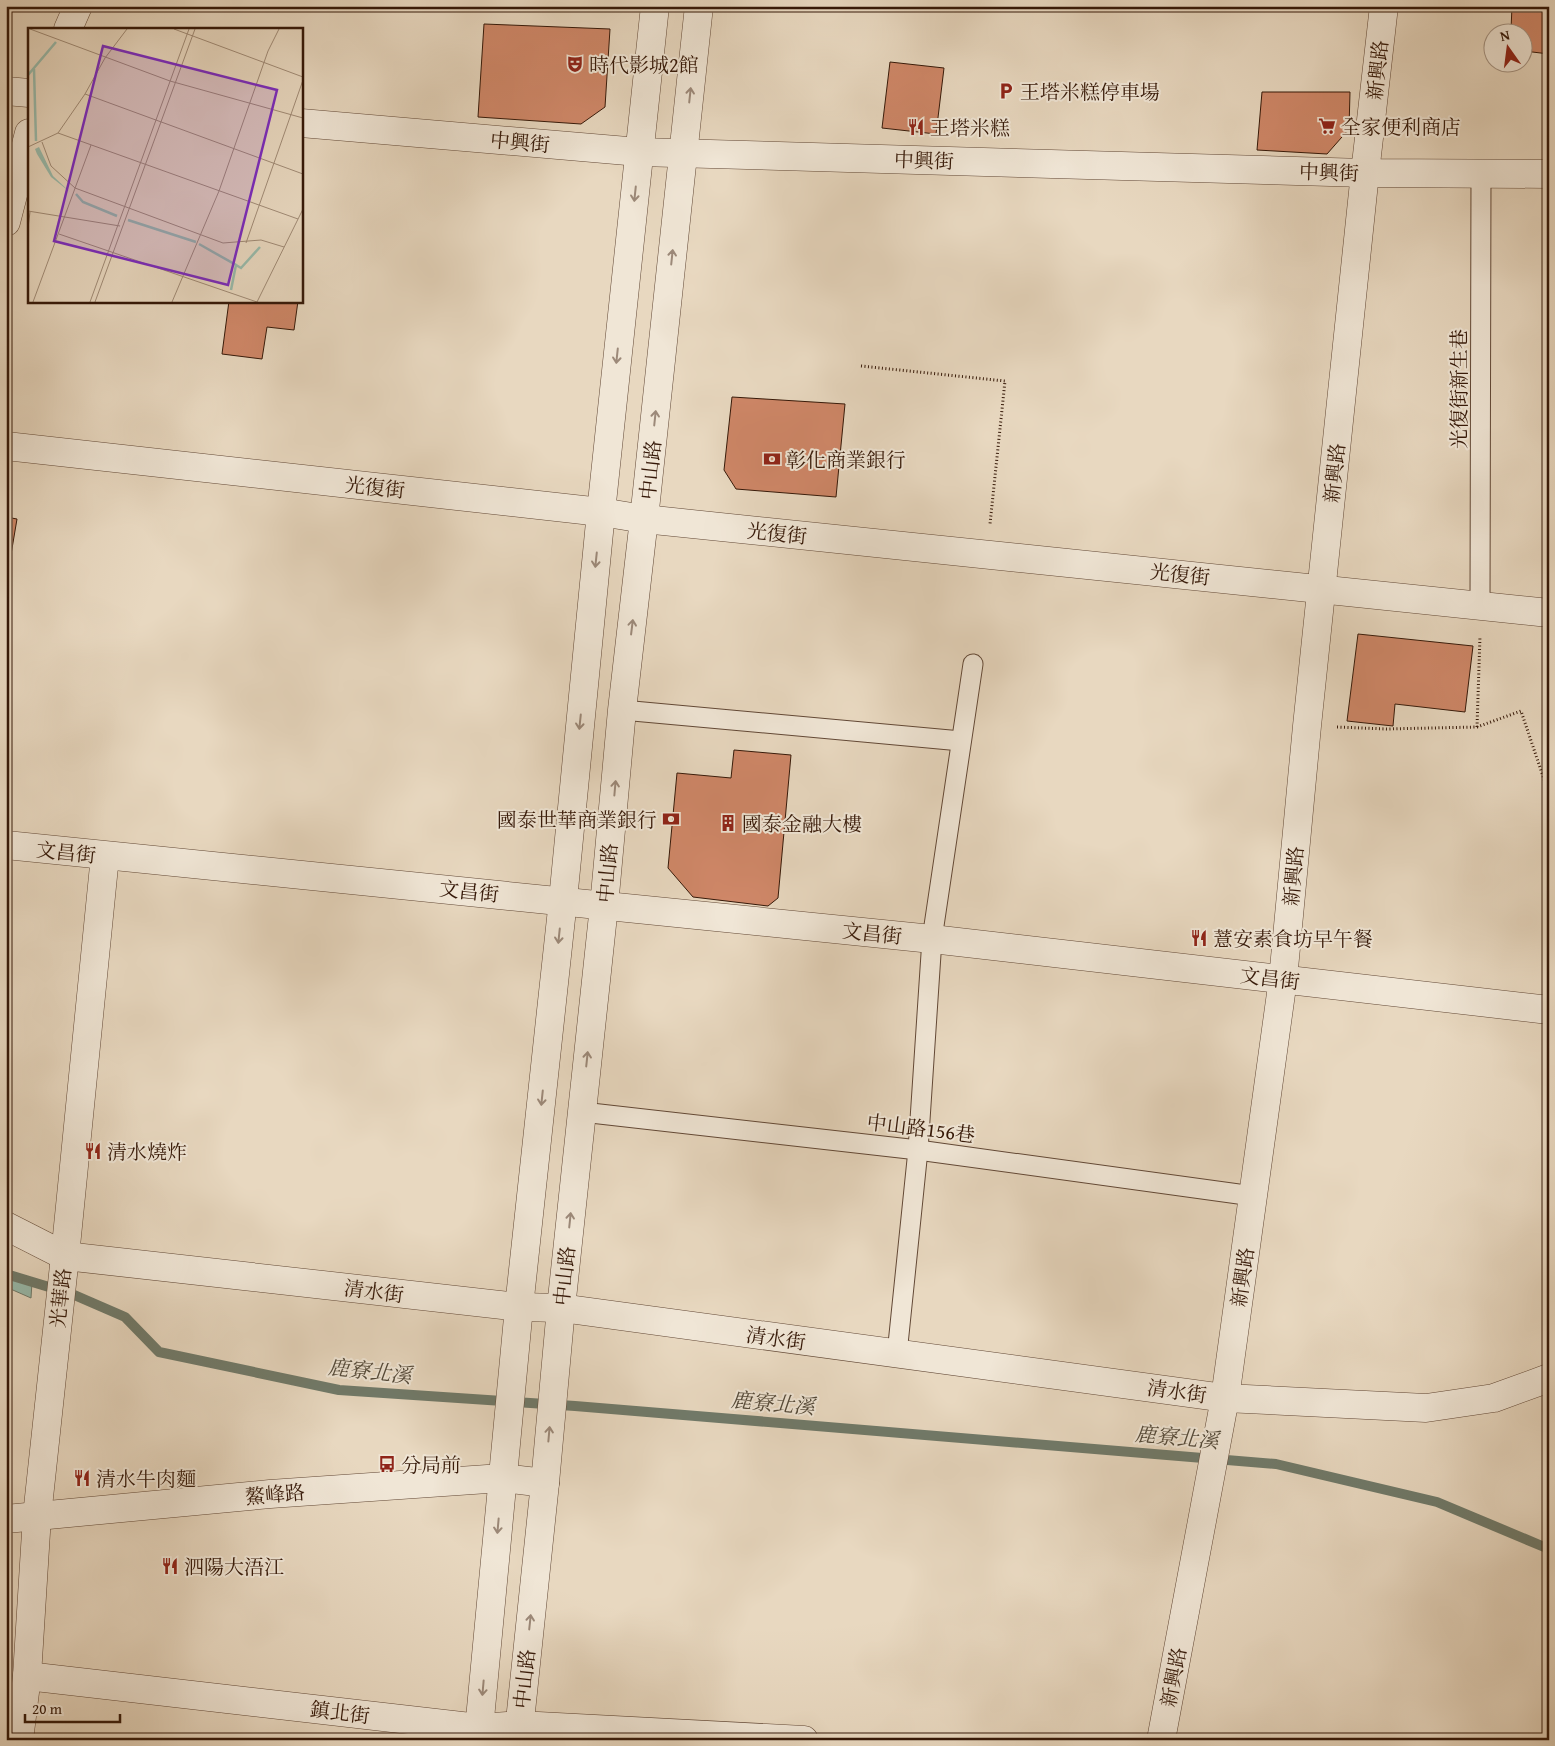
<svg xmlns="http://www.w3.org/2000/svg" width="1555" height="1746" font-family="'Gentium Book Plus','Noto Serif TC',serif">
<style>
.water{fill:#98bbac;stroke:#707a6a}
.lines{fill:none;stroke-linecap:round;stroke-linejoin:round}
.stream{stroke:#707a6a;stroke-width:10}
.building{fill:#cf8768;stroke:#351808}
.service-casing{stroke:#624836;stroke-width:21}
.minor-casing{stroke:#624836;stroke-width:29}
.tertiary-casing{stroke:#624836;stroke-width:29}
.path{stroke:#351808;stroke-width:3;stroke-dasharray:1 2.5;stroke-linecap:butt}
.service{stroke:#f0e6d6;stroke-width:19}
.minor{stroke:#f0e6d6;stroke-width:28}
.tertiary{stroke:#f0e6d6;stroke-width:28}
.oneway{stroke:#9c8979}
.labels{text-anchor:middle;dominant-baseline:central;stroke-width:4;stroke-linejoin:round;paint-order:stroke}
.poi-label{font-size:20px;fill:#351808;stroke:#f0e6d6;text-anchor:start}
.street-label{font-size:20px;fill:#351808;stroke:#f0e6d6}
.water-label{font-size:21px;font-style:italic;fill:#534939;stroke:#f0e6d6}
.inset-river{fill:none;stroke:#98bbac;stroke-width:2.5}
.inset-road{fill:none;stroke:#a08b76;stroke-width:1}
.view{fill:#7b2cbf;fill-opacity:0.15;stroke:#7b2cbf;stroke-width:2.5}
.inset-edge{fill:none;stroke:#351808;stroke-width:2.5}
</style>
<rect width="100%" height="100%" fill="#e8d8c0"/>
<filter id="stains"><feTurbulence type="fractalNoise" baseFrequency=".004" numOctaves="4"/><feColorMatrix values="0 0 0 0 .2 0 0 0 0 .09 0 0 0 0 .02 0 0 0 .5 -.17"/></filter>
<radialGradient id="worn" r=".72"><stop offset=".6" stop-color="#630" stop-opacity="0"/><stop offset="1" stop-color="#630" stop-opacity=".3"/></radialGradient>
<polygon class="water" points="6,1270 32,1282 31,1298 6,1287"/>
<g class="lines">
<polyline class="stream" points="6,1274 72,1294 125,1317 159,1352 339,1390 575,1406 1276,1464 1437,1502 1549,1549"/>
</g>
<g class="building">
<polygon points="1512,6 1549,6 1549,54 1524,51 1522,49 1522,32 1512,32 1511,30"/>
<polygon points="484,24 610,29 605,107 581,124 478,117"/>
<polygon points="890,62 944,68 936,134 882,128"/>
<polygon points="1262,92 1350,92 1349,129 1327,154 1257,150"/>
<polygon points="229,301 298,301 294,330 267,327 262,359 222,354"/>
<polygon points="732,397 845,404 836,497 736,489 724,470"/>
<polygon points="6,517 17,519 6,584"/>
<polygon points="1358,634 1473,646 1465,712 1395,704 1393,726 1347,721"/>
<polygon points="734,750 791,755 778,898 768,906 693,897 668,868 677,773 731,778"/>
</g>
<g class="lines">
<g class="service-casing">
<g id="service">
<polyline points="1480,605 1481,173"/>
<polyline points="622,710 961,741"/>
<polyline points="582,1112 918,1150 1253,1196"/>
<polyline points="897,1354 918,1150 932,939 973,664"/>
</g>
</g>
<g class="minor-casing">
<g id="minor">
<polyline points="68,29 78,6"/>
<polyline points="6,91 29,93"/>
<polyline points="301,123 639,152 1365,173 1549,174"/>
<polyline points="6,222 29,133"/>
<polyline points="6,446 601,512 644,519 1549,613"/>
<polyline points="6,845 932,939 1549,1010"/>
<polyline points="561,1308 1225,1398 1426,1408 1494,1398 1549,1378"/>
<polyline points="27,1676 479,1728 519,1725 804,1740"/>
<polyline points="19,1740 27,1676 37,1516 65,1256 105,856"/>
<polyline points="1161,1740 1225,1398 1283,979 1307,726 1365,173 1384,6"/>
</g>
</g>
<g class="tertiary-casing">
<g id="tertiary">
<polyline points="6,1226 65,1256 519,1307 561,1308"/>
<polyline points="6,1519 270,1494 502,1478 545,1483"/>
<polyline points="478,1740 519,1307 563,900 601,512 655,6"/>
<polyline points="518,1740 545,1483 561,1308 604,906 622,710 644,519 699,6"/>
</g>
</g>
<g class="path">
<polyline points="861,366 1005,381 990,524"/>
<polyline points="1337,727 1386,729 1477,727 1521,711 1549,794"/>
<polyline points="1477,727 1480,636"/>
</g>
<use href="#service" class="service"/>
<use href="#minor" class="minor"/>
<use href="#tertiary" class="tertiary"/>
</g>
<defs><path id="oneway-shaft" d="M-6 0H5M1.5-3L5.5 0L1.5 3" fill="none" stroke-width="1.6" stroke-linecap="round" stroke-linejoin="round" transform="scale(1.25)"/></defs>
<g class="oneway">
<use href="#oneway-shaft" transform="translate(690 95) rotate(-84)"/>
<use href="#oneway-shaft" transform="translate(635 194) rotate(96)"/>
<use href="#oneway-shaft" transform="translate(672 257) rotate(-84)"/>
<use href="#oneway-shaft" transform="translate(617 356) rotate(96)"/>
<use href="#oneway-shaft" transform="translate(655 418) rotate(-84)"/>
<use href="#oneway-shaft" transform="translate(596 560) rotate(96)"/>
<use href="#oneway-shaft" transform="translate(632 627) rotate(-83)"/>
<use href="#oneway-shaft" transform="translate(580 722) rotate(96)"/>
<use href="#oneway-shaft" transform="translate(615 788) rotate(-85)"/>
<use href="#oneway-shaft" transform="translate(559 936) rotate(96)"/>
<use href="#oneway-shaft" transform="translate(587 1059) rotate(-84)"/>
<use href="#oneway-shaft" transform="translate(542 1098) rotate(96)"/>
<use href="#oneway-shaft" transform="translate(570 1220) rotate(-84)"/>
<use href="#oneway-shaft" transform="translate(549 1434) rotate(-85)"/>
<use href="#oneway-shaft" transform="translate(498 1526) rotate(95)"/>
<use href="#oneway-shaft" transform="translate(530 1622) rotate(-84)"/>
<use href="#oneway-shaft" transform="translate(483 1688) rotate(95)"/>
</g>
<defs>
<g id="theatre-bare" transform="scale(1.35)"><path d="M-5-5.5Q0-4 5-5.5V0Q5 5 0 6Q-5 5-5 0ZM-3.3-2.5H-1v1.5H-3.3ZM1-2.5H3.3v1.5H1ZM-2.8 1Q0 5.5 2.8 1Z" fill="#8f2418" stroke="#f0e6d6" stroke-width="2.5" paint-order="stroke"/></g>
<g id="parking-bare" transform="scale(1.35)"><path d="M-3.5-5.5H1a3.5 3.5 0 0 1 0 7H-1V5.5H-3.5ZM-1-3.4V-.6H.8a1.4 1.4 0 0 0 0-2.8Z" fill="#8f2418" stroke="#f0e6d6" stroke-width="2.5" paint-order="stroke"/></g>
<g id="supermarket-bare" transform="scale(1.35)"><path d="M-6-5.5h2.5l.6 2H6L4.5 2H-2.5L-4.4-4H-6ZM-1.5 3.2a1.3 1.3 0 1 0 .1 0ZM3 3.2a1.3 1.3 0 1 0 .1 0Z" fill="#8f2418" stroke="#f0e6d6" stroke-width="2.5" paint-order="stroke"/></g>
<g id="restaurant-bare" transform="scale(1.35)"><path d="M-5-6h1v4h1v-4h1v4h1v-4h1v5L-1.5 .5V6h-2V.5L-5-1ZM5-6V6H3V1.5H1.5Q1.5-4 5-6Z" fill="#8f2418" stroke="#f0e6d6" stroke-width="2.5" paint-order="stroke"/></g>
<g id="bank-bare" transform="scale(1.35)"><path d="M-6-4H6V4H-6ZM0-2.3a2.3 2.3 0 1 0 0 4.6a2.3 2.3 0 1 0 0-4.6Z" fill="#8f2418" stroke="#f0e6d6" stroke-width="2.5" paint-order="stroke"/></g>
<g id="building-bare" transform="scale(1.35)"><path d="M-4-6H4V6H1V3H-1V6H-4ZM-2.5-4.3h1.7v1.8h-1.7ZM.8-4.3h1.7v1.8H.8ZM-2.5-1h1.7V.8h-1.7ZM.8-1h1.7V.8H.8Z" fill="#8f2418" stroke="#f0e6d6" stroke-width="2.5" paint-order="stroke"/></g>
<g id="bus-bare" transform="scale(1.35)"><path d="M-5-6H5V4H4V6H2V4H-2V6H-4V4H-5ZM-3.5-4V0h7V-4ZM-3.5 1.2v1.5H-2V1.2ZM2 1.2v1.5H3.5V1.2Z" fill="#8f2418" stroke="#f0e6d6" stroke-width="2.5" paint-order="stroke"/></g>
</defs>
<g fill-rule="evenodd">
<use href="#theatre-bare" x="575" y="64"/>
<use href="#parking-bare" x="1006" y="91"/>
<use href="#supermarket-bare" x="1327" y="126"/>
<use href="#restaurant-bare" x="916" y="127"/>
<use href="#bank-bare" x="772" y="459"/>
<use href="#bank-bare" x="671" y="819"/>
<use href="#building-bare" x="728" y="823"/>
<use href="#restaurant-bare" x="1199" y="938"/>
<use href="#restaurant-bare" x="93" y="1151"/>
<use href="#bus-bare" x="387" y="1464"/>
<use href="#restaurant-bare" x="82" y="1478"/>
<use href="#restaurant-bare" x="170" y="1566"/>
</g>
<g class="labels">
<g class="poi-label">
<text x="589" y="64">時代影城2館</text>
<text x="1020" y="91">王塔米糕停車場</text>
<text x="1341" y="126">全家便利商店</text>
<text x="930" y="127">王塔米糕</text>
<text x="786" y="459">彰化商業銀行</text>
<text x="657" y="819" text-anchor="end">國泰世華商業銀行</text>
<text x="742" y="823">國泰金融大樓</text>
<text x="1213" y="938">薏安素食坊早午餐</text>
<text x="107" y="1151">清水燒炸</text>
<text x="401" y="1464">分局前</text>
<text x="96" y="1478">清水牛肉麵</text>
<text x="184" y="1566">泗陽大浯江</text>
</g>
<g class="street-label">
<text transform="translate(1377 70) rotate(-84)">新興路</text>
<text transform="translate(520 142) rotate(5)">中興街</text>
<text transform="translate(924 160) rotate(2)">中興街</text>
<text transform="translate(1329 172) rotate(2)">中興街</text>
<text transform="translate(1458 389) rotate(-90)">光復街新生巷</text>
<text transform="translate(650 470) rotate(-84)">中山路</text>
<text transform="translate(1334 473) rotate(-84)">新興路</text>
<text transform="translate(375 487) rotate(6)">光復街</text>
<text transform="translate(777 533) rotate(6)">光復街</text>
<text transform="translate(1180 574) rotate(6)">光復街</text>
<text transform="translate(66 852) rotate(6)">文昌街</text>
<text transform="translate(607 873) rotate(-85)">中山路</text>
<text transform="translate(1293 876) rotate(-85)">新興路</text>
<text transform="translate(469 891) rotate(6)">文昌街</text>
<text transform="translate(872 933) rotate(6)">文昌街</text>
<text transform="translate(1270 978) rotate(7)">文昌街</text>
<text transform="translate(921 1128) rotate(7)">中山路156巷</text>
<text transform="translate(564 1276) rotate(-84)">中山路</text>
<text transform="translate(1242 1277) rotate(-82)">新興路</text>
<text transform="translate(374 1291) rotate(7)">清水街</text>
<text transform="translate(60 1298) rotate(-84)">光華路</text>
<text transform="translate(776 1338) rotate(8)">清水街</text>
<text transform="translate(1177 1391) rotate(8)">清水街</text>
<text transform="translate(275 1494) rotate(-5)">鰲峰路</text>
<text transform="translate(1173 1677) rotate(-79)">新興路</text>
<text transform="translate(524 1679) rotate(-84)">中山路</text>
<text transform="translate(340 1712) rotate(7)">鎮北街</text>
</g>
<g class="water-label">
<text transform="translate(370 1371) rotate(6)">鹿寮北溪</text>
<text transform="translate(773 1403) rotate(5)">鹿寮北溪</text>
<text transform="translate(1177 1437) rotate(5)">鹿寮北溪</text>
</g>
</g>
<g transform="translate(28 28)">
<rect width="275" height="275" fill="#e8d8c0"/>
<path d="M11,119L25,148L42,164L23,149L9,126L7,121Z" fill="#98bbac"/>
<path class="inset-river" d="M6,41L8,113M0,47L28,14M48,166L55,174L89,188M100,192L168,214M171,216L208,237L203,262M208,237L213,240L232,219"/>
<path class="inset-road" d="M2,1L142,53L275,90M146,1L275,49M57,66L275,146M30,105L270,191M14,114L23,138L47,160L195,215L233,212L256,219M0,119L30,105L57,66L77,30L99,1M0,183L92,198M0,200L2,184M31,206L229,274M218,215L275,52M5,274L63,117M62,274L161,1M67,274L167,1M144,274L191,163L240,23L251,1M229,274L275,181"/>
<path class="view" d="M75,18L249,62L200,257L26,213Z"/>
<rect width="275" height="275" class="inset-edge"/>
</g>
<rect width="1555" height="1746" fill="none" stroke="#e8d8c0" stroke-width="25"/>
<rect x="8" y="8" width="1540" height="1731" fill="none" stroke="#351808" stroke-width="2.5"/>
<rect x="12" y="12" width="1530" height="1721" fill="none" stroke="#351808"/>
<g transform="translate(1508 48) rotate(346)"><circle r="24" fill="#f0e6d6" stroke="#a59484"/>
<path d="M0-4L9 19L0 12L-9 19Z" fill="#8f2418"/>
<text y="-8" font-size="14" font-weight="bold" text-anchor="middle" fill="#351808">N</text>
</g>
<path d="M25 1714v8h95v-8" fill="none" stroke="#351808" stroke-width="2.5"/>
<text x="32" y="1714" font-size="15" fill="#351808" stroke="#f0e6d6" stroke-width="4" paint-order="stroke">20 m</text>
<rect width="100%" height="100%" filter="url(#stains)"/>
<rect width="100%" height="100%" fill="url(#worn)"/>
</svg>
